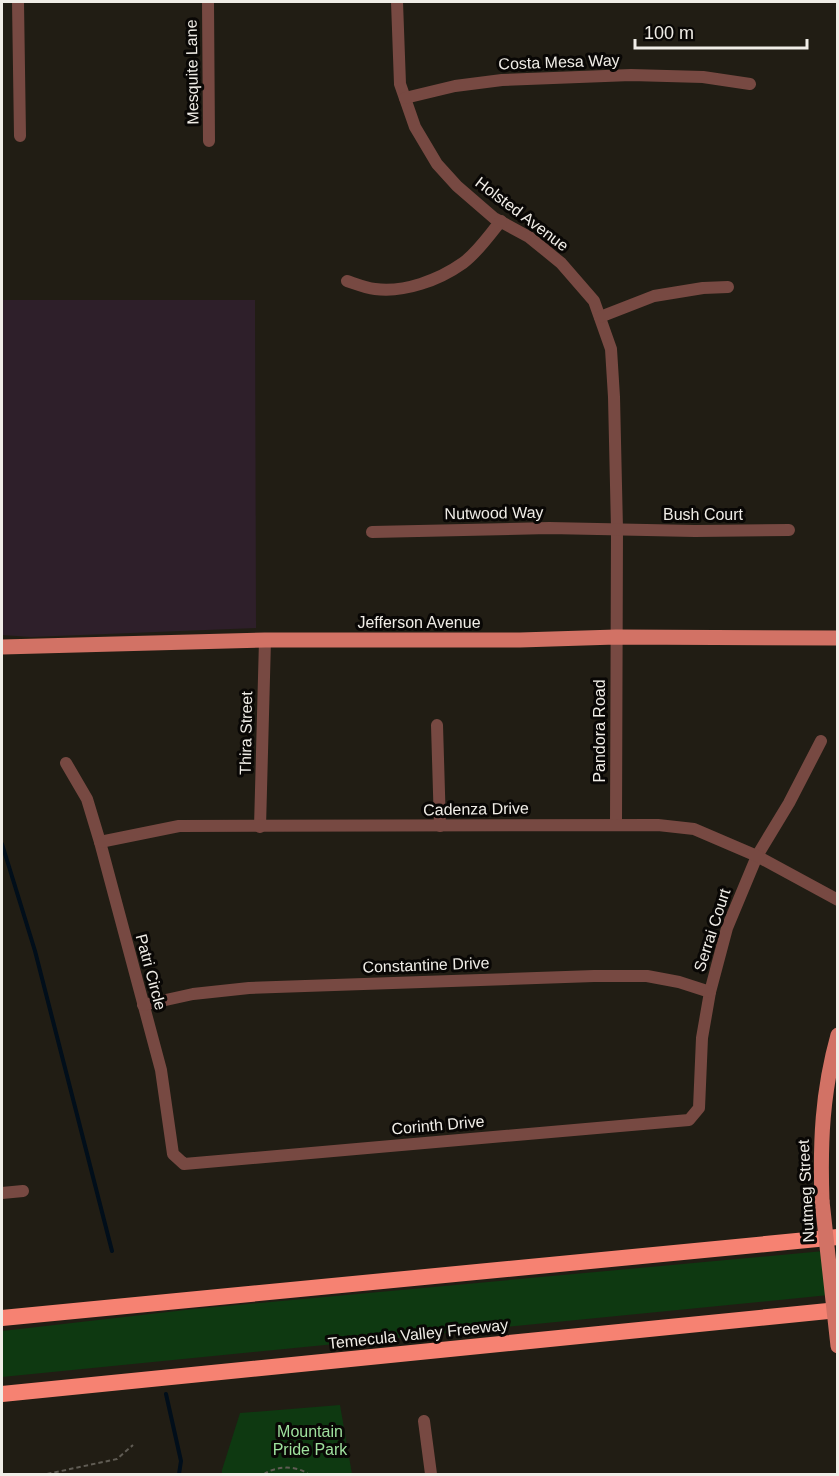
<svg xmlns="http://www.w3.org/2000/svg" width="839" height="1476" font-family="Arial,sans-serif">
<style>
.commercial{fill:#2e1f2a}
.green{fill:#0e3911}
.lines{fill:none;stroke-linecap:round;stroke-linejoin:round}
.stream{stroke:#010e1a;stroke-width:4}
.path{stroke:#605c54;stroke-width:2;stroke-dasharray:4.5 3;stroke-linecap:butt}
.minor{stroke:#774942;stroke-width:12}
.major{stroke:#d27265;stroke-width:15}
.highway{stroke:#f68272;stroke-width:16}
.major-bridge{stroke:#d27265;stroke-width:15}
.labels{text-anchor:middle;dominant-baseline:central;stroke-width:6;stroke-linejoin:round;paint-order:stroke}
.street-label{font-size:16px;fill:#f0ede7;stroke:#090705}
.park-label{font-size:16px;fill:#9fe19e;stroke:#090705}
</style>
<rect width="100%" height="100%" fill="#211d14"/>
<polygon class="commercial" points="2,300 255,300 256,628 31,637 2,635"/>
<g class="green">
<polygon points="824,1251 829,1295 2,1377 2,1331 194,1309"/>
<polygon points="340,1405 352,1474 222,1474 222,1470 240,1413"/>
</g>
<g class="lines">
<g class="stream">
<polyline points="2,844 35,951 112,1251"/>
<polyline points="166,1394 181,1461 179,1474"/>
</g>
<g class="path">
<polyline points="47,1474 117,1459 133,1445"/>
<path d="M264,1474C276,1466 296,1465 308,1474"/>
</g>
<g class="minor">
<polyline points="18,2 20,136"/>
<polyline points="208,2 209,141"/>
<polyline points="397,2 400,84 415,127 437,164 457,186 494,218 529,237 561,263 594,301 611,349 614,397 617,529 616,824"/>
<polyline points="405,98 455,86 502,80 631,75 703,77 750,84"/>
<path d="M347,281C356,284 366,288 375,289C404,293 439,280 463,263C478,252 489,235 501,221"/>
<polyline points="600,317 654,296 703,288 728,287"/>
<polyline points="372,532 549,528 695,531 789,530"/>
<polyline points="437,725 440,826"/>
<polyline points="66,763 87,799 100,842 161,1070 173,1154 184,1164 689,1120 699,1108 702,1038 710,992 727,928 757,856 789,803 821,741"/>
<polyline points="260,827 265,640"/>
<polyline points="100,842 179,826 658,825 694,829 757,856 838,900"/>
<polyline points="143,1005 193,994 249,988 594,976 647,976 679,982 710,992"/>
<polyline points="2,1193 23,1191"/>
<polyline points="424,1421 431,1474"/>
</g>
<g class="major">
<polyline points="2,647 265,640 520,640 616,637 838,638"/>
<path d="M822,1201C820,1143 822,1092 838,1035"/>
</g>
<g class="highway">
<polyline points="2,1318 838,1237"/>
<polyline points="2,1394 838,1310"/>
</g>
<polyline class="major-bridge" points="822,1201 838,1346"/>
</g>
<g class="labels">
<g class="street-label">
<text transform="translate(559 62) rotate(-2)">Costa Mesa Way</text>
<text transform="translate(192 72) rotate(-91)">Mesquite Lane</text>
<text transform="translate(522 214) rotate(37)">Holsted Avenue</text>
<text transform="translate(494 513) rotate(-1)">Nutwood Way</text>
<text x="703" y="514">Bush Court</text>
<text x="419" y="622">Jefferson Avenue</text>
<text transform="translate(599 731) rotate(-90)">Pandora Road</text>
<text transform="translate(246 733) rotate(-89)">Thira Street</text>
<text transform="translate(476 809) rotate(-1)">Cadenza Drive</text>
<text transform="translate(712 930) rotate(-72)">Serrai Court</text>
<text transform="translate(426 965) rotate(-2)">Constantine Drive</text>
<text transform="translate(151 972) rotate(75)">Patri Circle</text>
<text transform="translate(438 1125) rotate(-5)">Corinth Drive</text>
<text transform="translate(806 1191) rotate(-93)">Nutmeg Street</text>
<text transform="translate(418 1334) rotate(-6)">Temecula Valley Freeway</text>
</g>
<g class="park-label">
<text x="310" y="1431">Mountain<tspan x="310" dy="18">Pride Park</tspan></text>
</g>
</g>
<rect width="839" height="1476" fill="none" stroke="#f0ede7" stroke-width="6"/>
<path d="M635 39v9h172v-9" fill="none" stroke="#f0ede7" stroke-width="3"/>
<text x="644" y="39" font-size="18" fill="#f0ede7" stroke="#090705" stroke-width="4.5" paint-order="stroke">100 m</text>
</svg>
